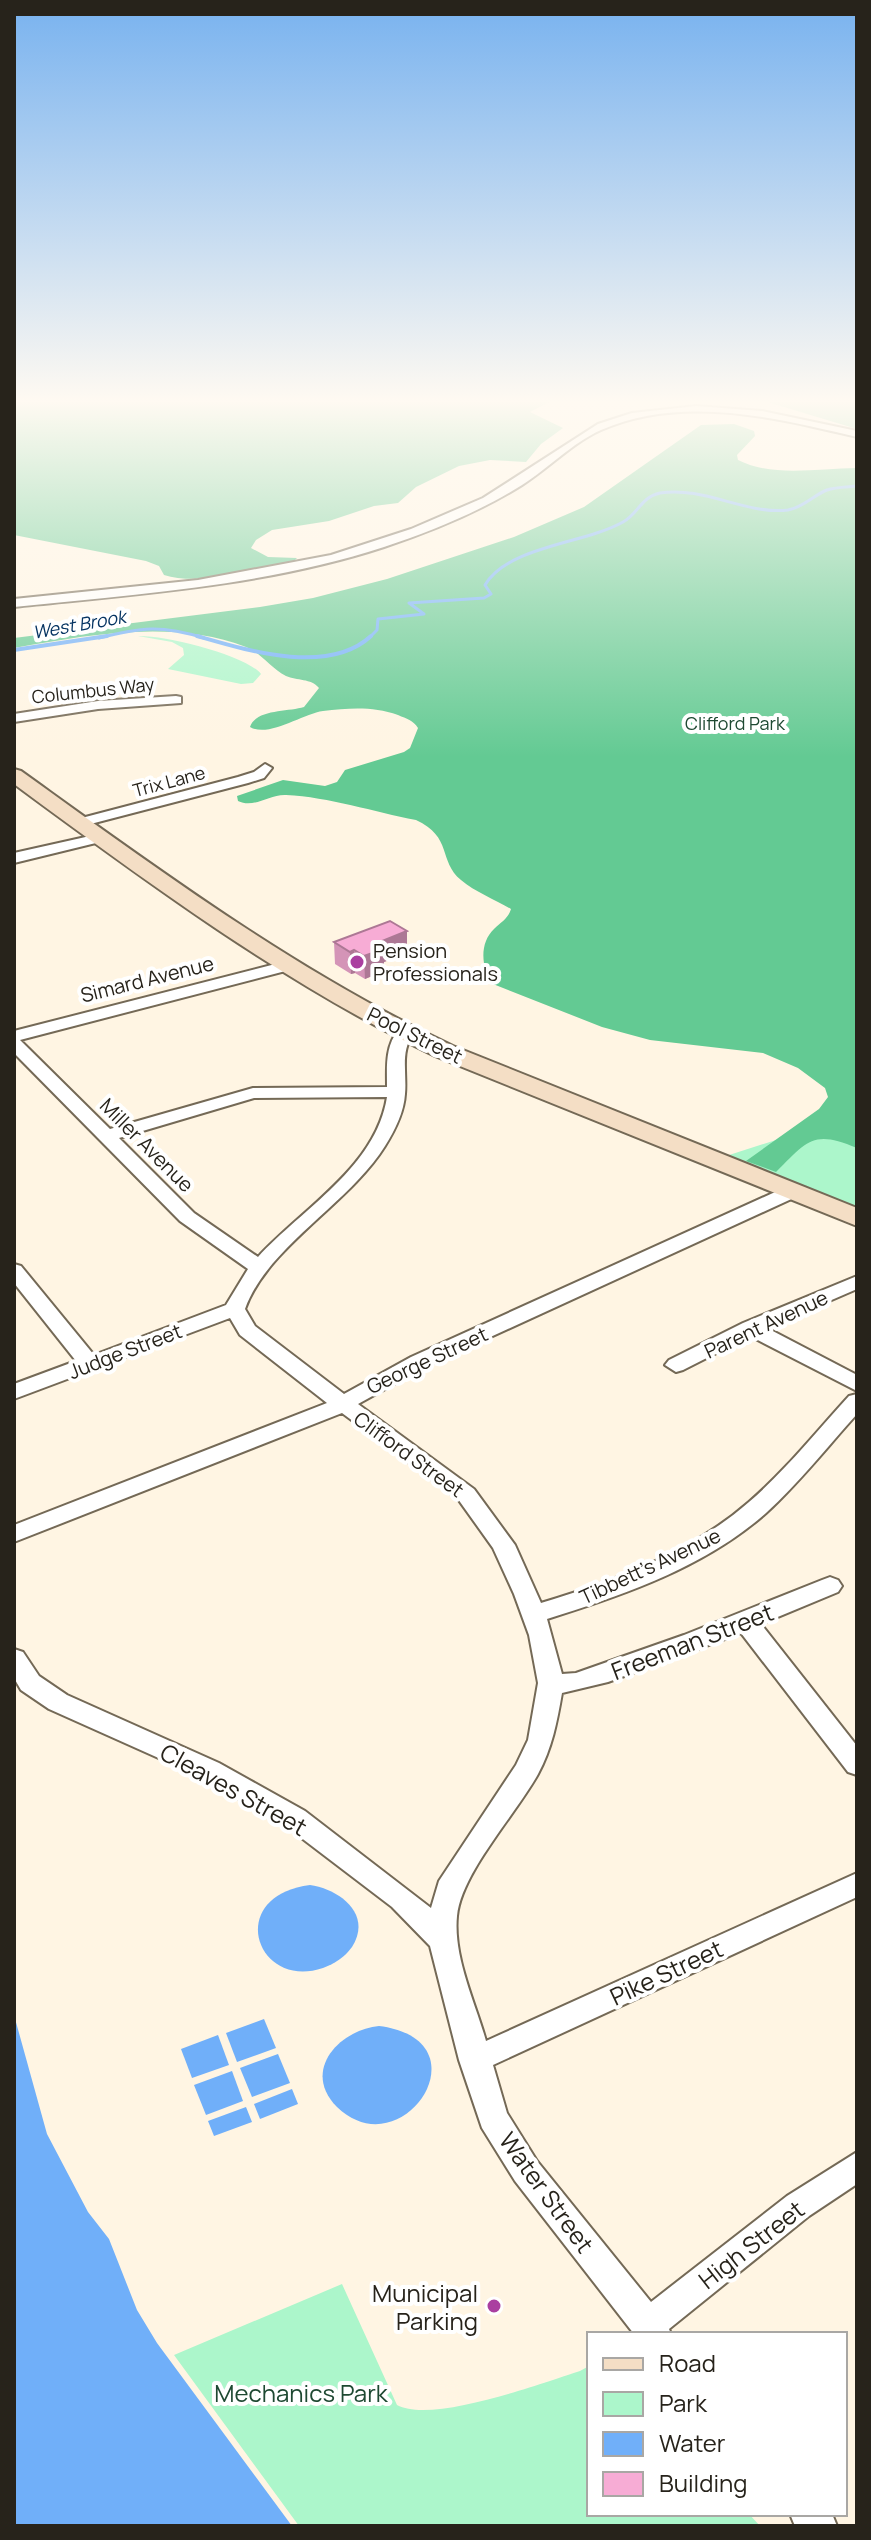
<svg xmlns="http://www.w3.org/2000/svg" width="871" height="2540" font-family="Manrope,sans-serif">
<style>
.green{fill:#acf6cb}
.forest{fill:#63ca93}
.water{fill:#70aff9}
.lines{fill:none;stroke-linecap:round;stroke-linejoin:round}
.stream-far1{stroke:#70aff9;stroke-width:3}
.stream{stroke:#70aff9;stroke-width:4}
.minor-casing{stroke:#746956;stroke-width:4}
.secondary-casing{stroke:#746956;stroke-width:4}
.minor{fill:#fff;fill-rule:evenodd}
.secondary{fill:#f4dec5;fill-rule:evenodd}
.wall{fill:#d494b7}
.shaded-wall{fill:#ad7895}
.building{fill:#f7acd5;stroke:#ad7895;stroke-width:2}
.poi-dot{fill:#aa3fa0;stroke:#fff;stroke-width:3}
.labels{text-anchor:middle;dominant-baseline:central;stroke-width:8;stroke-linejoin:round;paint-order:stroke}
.far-water-label{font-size:18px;font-style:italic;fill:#063462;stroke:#fff}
.far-street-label{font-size:18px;fill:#27231b;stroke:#fff}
.far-park-label{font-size:18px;fill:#1e4932;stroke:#fff}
.poi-label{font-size:20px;fill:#27231b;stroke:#fff;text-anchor:start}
.street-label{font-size:20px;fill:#27231b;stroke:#fff}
.near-street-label{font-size:24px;fill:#27231b;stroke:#fff}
.near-poi-label{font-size:24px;fill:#27231b;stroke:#fff;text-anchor:end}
.near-park-label{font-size:24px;fill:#1e4932;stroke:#fff}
</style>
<rect width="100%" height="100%" fill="#fff5e3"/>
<g class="green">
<path d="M138,636C164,635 246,655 261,674L253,683L241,684L168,669L184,655L183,648L172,642Z"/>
<polygon points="857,1114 857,1209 726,1156"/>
<path d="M342,2284L397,2405C432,2424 542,2383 580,2371L589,2366V2514H749L760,2526H299L174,2355Z"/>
</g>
<g class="forest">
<path d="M14,401H551L530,412L563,428L541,444L526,462L490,460L459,466L416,487L398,503L374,506L329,521L272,530L256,540L251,548L268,557L297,558L294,561C259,571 198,586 164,575L159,566L146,561L14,535Z"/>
<polygon points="764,401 857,401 857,429"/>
<path d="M734,424L754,431L755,436L737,455L738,460C774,478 818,468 857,468V1148C813,1129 807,1141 776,1172L746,1161L819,1109L828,1097L825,1088L798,1068L763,1053L650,1040L602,1027L493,984C481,969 479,943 494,929C501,922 508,919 511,909C496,900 475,892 461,880C438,861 453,837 416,820C374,812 329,797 286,795C269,794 254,809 238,801L237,796L283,780L325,786L337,782L345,770L404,752L410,748L418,728C413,720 407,719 398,715C373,706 349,708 323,711C302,714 269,738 250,727C256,709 288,712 304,707L319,688C311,678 297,681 286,676C271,668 261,653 246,647C174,619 87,635 14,648V638L260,607L313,598L387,579L514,537L584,507L701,425Z"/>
</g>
<g class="water">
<path d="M310,1885C339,1889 373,1914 352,1947C345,1957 334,1964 323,1968C256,1991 224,1896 310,1885Z"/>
<polygon points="14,2015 47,2134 88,2212 109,2239 137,2310 157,2343 292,2526 14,2526"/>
<polygon points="264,2019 276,2048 237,2062 226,2033"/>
<path d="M379,2026C489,2040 402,2170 337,2107C301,2071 339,2030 379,2026Z"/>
<polygon points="218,2035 229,2065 192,2078 181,2049"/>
<polygon points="278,2054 290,2083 252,2097 240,2068"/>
<polygon points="232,2071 243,2101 206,2115 194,2085"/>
<polygon points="292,2089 298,2104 260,2119 254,2104"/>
<polygon points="246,2107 252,2122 214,2136 208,2121"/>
</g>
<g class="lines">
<g class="stream-far1">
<path d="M99,638C141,627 162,625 204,638"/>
<path d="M369,638L377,630L378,619L424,614L409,603L484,598L491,594L485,585C508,546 584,544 623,522C638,514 641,497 660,493C704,486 746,515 788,510C802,508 814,495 827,490C835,487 847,487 857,486"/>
</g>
<g class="stream">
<path d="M197,636C246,650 328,676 371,636"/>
<polyline points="14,650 107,636"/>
</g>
<g class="minor-casing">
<g id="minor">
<path d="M696,406L762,411L857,431V437C776,418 682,394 601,430C572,443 549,468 522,485C479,512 432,531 384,547C265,586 138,594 14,607V599L198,580L331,555L411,529L483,498L598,424L632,413Z"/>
<polygon points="176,696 181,697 181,703 98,709 14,722 14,714 98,701"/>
<polygon points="265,764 272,768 264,778 248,783 79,827 72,823 74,820 238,777 254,772"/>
<polygon points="99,834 104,835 104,841 14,863 14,853"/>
<path d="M291,960L299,965L297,968L20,1040L110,1129L253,1088L387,1087C387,1066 385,1048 398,1030H410L413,1034C400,1052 407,1073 405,1094C404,1112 395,1130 385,1146C349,1204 267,1247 245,1309L255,1326L344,1394L411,1357L784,1188H798L801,1192L798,1196L425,1367L358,1404L474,1489L515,1545L541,1603C614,1581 691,1553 749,1502C786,1470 816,1432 849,1396L857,1394V1414C827,1447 799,1483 766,1513C705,1567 624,1595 547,1619L562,1674L576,1673L684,1635L822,1580L830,1577L838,1580L842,1586L838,1592L761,1624L857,1746V1775L848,1772L741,1633L608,1682L562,1693C557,1722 552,1748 538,1774C516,1814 461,1873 457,1916C453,1957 475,2002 486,2041L857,1873V1897L493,2065L507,2113L537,2161L651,2302L787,2196L857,2152V2184L809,2216L669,2329L671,2334H634L515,2181L482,2128L459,2060L430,1946L392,1907L287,1827L201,1777L49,1709L21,1690L14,1678V1649L23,1652L39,1676L67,1695L219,1763L305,1811L431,1908L439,1881L516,1765L528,1740L538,1683L529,1635L514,1594L493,1548L458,1499L342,1413L14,1542V1525L327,1403L240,1335L230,1318L14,1399V1384L76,1361L14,1283V1264L21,1266L94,1355L226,1305L248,1269L180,1221L14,1053V1031ZM387,1097C376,1167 302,1209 258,1257L194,1213L119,1138L254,1098Z"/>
<polygon points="857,1276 857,1289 767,1328 857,1375 857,1391 750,1336 683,1370 676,1372 665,1365 669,1360 743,1323"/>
<polygon points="790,2514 832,2514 837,2526 795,2526"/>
</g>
</g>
<g class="secondary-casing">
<path id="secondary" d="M14,769L21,771C159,870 298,973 453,1046L857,1208V1226L435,1056C285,984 148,883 14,784Z"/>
</g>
<use href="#minor" class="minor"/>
<use href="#secondary" class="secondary"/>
</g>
<polygon class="wall" points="407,931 407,953 384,962 384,971 365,979 355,973 351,974 335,964 334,942"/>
<g class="shaded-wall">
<polygon points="407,931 407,953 384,962 384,971 365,979 364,956 375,944"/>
<polygon points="354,950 355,973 351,974 350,952"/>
</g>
<polygon class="building" points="390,921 407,931 375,944 384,949 364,956 354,950 350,952 334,942"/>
<linearGradient id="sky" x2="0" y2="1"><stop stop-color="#78b2ef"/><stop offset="0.53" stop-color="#fffaf2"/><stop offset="1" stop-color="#fffaf2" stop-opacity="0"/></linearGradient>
<rect width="871" height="757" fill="url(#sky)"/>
<g class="poi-dot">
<circle cx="357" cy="962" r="8"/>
<circle cx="494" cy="2306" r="8"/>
</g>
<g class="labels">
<g class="far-water-label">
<text transform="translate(79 624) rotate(-10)">West Brook</text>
</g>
<g class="far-street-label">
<text transform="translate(93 690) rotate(-6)">Columbus Way</text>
<text transform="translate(169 781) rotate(-15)">Trix Lane</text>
</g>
<g class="far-park-label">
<text x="735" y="723">Clifford Park</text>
</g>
<g class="poi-label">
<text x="373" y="950">Pension<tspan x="373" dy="23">Professionals</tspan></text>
</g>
<g class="street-label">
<text transform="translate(147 979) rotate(-14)">Simard Avenue</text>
<text transform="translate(415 1035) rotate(26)">Pool Street</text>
<text transform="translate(147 1145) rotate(45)">Miller Avenue</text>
<text transform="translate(766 1324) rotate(-25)">Parent Avenue</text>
<text transform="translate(125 1351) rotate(-21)">Judge Street</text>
<text transform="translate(427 1360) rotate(-25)">George Street</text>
<text transform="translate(409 1454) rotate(36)">Clifford Street</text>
<text transform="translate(650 1566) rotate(-25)">Tibbett's Avenue</text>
</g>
<g class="near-street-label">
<text transform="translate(692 1641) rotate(-21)">Freeman Street</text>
<text transform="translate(234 1789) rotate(29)">Cleaves Street</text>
<text transform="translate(666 1972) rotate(-25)">Pike Street</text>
<text transform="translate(547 2192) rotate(54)">Water Street</text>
<text transform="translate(751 2244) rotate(-38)">High Street</text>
</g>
<g class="near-poi-label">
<text x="478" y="2292">Municipal<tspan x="478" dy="28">Parking</tspan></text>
</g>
<g class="near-park-label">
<text x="301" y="2392">Mechanics Park</text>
</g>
</g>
<rect width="871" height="2540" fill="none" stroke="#27231b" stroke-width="32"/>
<rect x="587" y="2332" width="260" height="184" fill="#ffffff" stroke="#a9a7a4" stroke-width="2"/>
<rect x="603" y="2358" width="40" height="12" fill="#f4dec5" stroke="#a9a7a4" stroke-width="2"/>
<text x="659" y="2372" font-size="24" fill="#27231b">Road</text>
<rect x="603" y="2392" width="40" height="24" fill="#acf6cb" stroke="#a9a7a4" stroke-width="2"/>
<text x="659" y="2412" font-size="24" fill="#27231b">Park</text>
<rect x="603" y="2432" width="40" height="24" fill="#70aff9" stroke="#a9a7a4" stroke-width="2"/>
<text x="659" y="2452" font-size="24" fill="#27231b">Water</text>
<rect x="603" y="2472" width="40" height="24" fill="#f7acd5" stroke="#a9a7a4" stroke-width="2"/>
<text x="659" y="2492" font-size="24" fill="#27231b">Building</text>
</svg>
